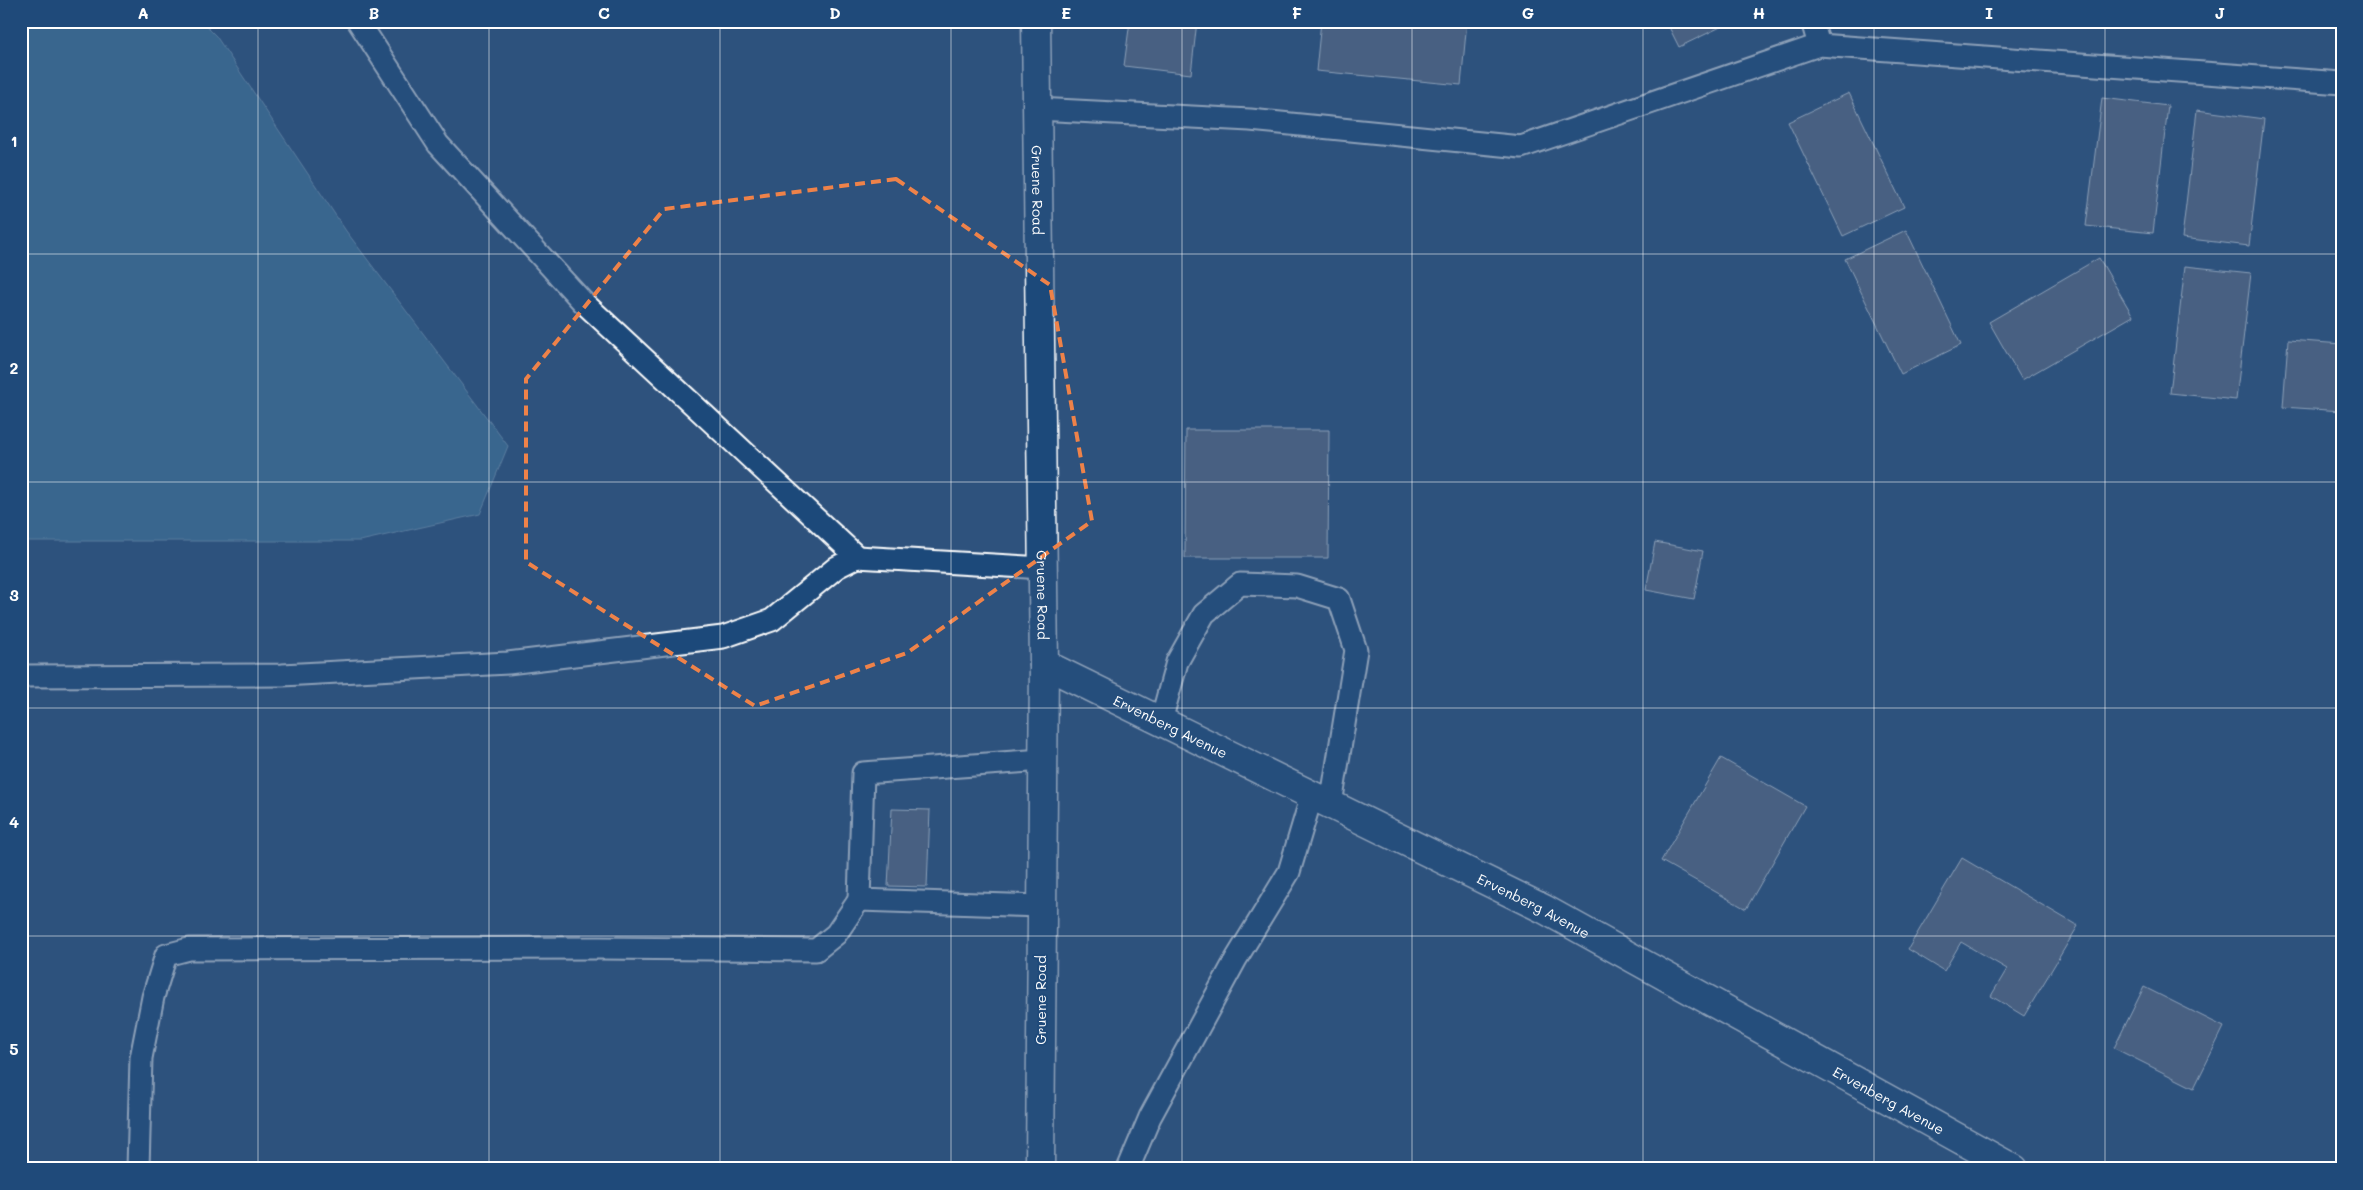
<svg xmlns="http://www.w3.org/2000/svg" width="2363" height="1190" font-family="Mali,sans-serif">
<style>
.water{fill:#467ea2;stroke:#90b2c7}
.building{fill:#687287;stroke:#fff}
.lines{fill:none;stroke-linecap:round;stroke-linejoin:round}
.lane-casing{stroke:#fff;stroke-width:25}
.street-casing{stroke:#fff;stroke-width:31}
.secondary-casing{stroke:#fff;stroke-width:31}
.lane{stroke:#1f4a7a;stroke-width:21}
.street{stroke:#1f4a7a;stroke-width:28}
.secondary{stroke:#1f4a7a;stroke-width:28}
.marked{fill:none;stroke:#ee8249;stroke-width:4;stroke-dasharray:10 6;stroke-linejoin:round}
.grid{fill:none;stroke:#fff;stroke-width:1;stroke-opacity:0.55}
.labels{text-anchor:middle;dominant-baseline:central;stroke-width:4;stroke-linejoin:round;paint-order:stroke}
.street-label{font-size:14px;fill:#fff;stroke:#1f4a7a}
.neatline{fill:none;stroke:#fff;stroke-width:2}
.grid-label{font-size:16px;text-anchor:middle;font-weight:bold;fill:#fff}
</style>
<rect width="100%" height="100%" fill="#2e527d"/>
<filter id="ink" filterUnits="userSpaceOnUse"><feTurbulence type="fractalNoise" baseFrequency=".02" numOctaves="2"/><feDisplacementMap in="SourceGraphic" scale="10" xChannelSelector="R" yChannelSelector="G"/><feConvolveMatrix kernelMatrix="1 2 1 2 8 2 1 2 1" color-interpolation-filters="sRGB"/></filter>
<g filter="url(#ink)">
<polygon class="water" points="21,21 201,21 216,36 346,231 508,446 480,514 360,541 21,541"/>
<g class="building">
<polygon points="1130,21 1197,21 1191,74 1124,66"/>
<polygon points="1321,21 1467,21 1461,85 1316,71"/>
<polygon points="1666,21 1733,21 1679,47"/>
<polygon points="1849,93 1904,207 1843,236 1788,122"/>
<polygon points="2102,98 2168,106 2153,233 2086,226"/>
<polygon points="2197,110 2264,119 2249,246 2182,238"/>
<polygon points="1906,230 1961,345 1901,374 1845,259"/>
<polygon points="2099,258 2133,316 2022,380 1989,322"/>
<polygon points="2185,266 2251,273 2236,400 2170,393"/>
<polygon points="2288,340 2342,344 2342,411 2283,407"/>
<polygon points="1186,430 1329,430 1328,558 1185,558"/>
<polygon points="1655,542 1703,551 1694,599 1646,590"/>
<polygon points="1721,758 1805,806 1746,909 1661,861"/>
<polygon points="892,809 930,810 927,887 888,886"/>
<polygon points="1962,858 2078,926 2024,1016 1991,996 2007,969 1961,942 1944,971 1908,949"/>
<polygon points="2144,987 2224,1027 2194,1088 2114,1048"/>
</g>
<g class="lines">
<g class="lane-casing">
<g id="lane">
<polyline points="358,21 438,144 583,302 857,557"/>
<polyline points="1812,21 1819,45"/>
<polyline points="1037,109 1250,120 1521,147 1819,45 2342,83"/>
<polyline points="21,676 282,675 508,663 723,637 772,620 837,567 857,557 1043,568"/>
<polyline points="1161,721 1177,662 1204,614 1240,584 1297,586 1339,599 1356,650 1331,804"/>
<polyline points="1041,906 859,900 863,773 1043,760"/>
<polyline points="138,1169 141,1058 153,997 166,955 189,949 599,948 816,950 836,934 859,900"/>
<polyline points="1128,1169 1150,1117 1236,959 1289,872 1312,795"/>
</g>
</g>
<g class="street-casing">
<g id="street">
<path id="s1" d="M1044,664L1544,909L2014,1169"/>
</g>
</g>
<g class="secondary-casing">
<g id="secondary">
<path id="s2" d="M1036,21L1044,664L1040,1169"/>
</g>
</g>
<use href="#lane" class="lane"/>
<use href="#street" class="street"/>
<use href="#secondary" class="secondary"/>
</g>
</g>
<path d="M0 0H2363V1190H0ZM896,179L1050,285L1092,521L907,653L755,706L526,562V379L664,209Z" fill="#2e527d" fill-opacity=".55" fill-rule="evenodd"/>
<path class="marked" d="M896,179L1050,285L1092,521L907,653L755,706L526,562V379L664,209Z"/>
<path class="grid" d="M258,21V1169M489,21V1169M720,21V1169M951,21V1169M1182,21V1169M1412,21V1169M1643,21V1169M1874,21V1169M2105,21V1169M21,254H2342M21,482H2342M21,708H2342M21,936H2342"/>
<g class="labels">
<g class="street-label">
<text stroke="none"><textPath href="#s2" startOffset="169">Gruene Road</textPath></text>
<text stroke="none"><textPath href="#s2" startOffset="574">Gruene Road</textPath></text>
<text stroke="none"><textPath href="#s1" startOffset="141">Ervenberg Avenue</textPath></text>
<text stroke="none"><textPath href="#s1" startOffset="546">Ervenberg Avenue</textPath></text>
<text transform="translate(1040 1000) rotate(-90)">Gruene Road</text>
<text stroke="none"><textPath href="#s1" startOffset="951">Ervenberg Avenue</textPath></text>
</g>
</g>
<rect width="2363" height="1190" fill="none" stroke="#1f4a7a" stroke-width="55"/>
<rect x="28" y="28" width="2308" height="1134" class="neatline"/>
<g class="grid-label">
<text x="143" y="19">A</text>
<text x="374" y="19">B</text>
<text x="604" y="19">C</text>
<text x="835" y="19">D</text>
<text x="1066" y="19">E</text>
<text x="1297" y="19">F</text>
<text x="1528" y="19">G</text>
<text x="1759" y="19">H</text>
<text x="1989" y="19">I</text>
<text x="2220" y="19">J</text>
<text x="14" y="147">1</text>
<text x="14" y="374">2</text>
<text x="14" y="601">3</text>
<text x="14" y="828">4</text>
<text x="14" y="1055">5</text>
</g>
</svg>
